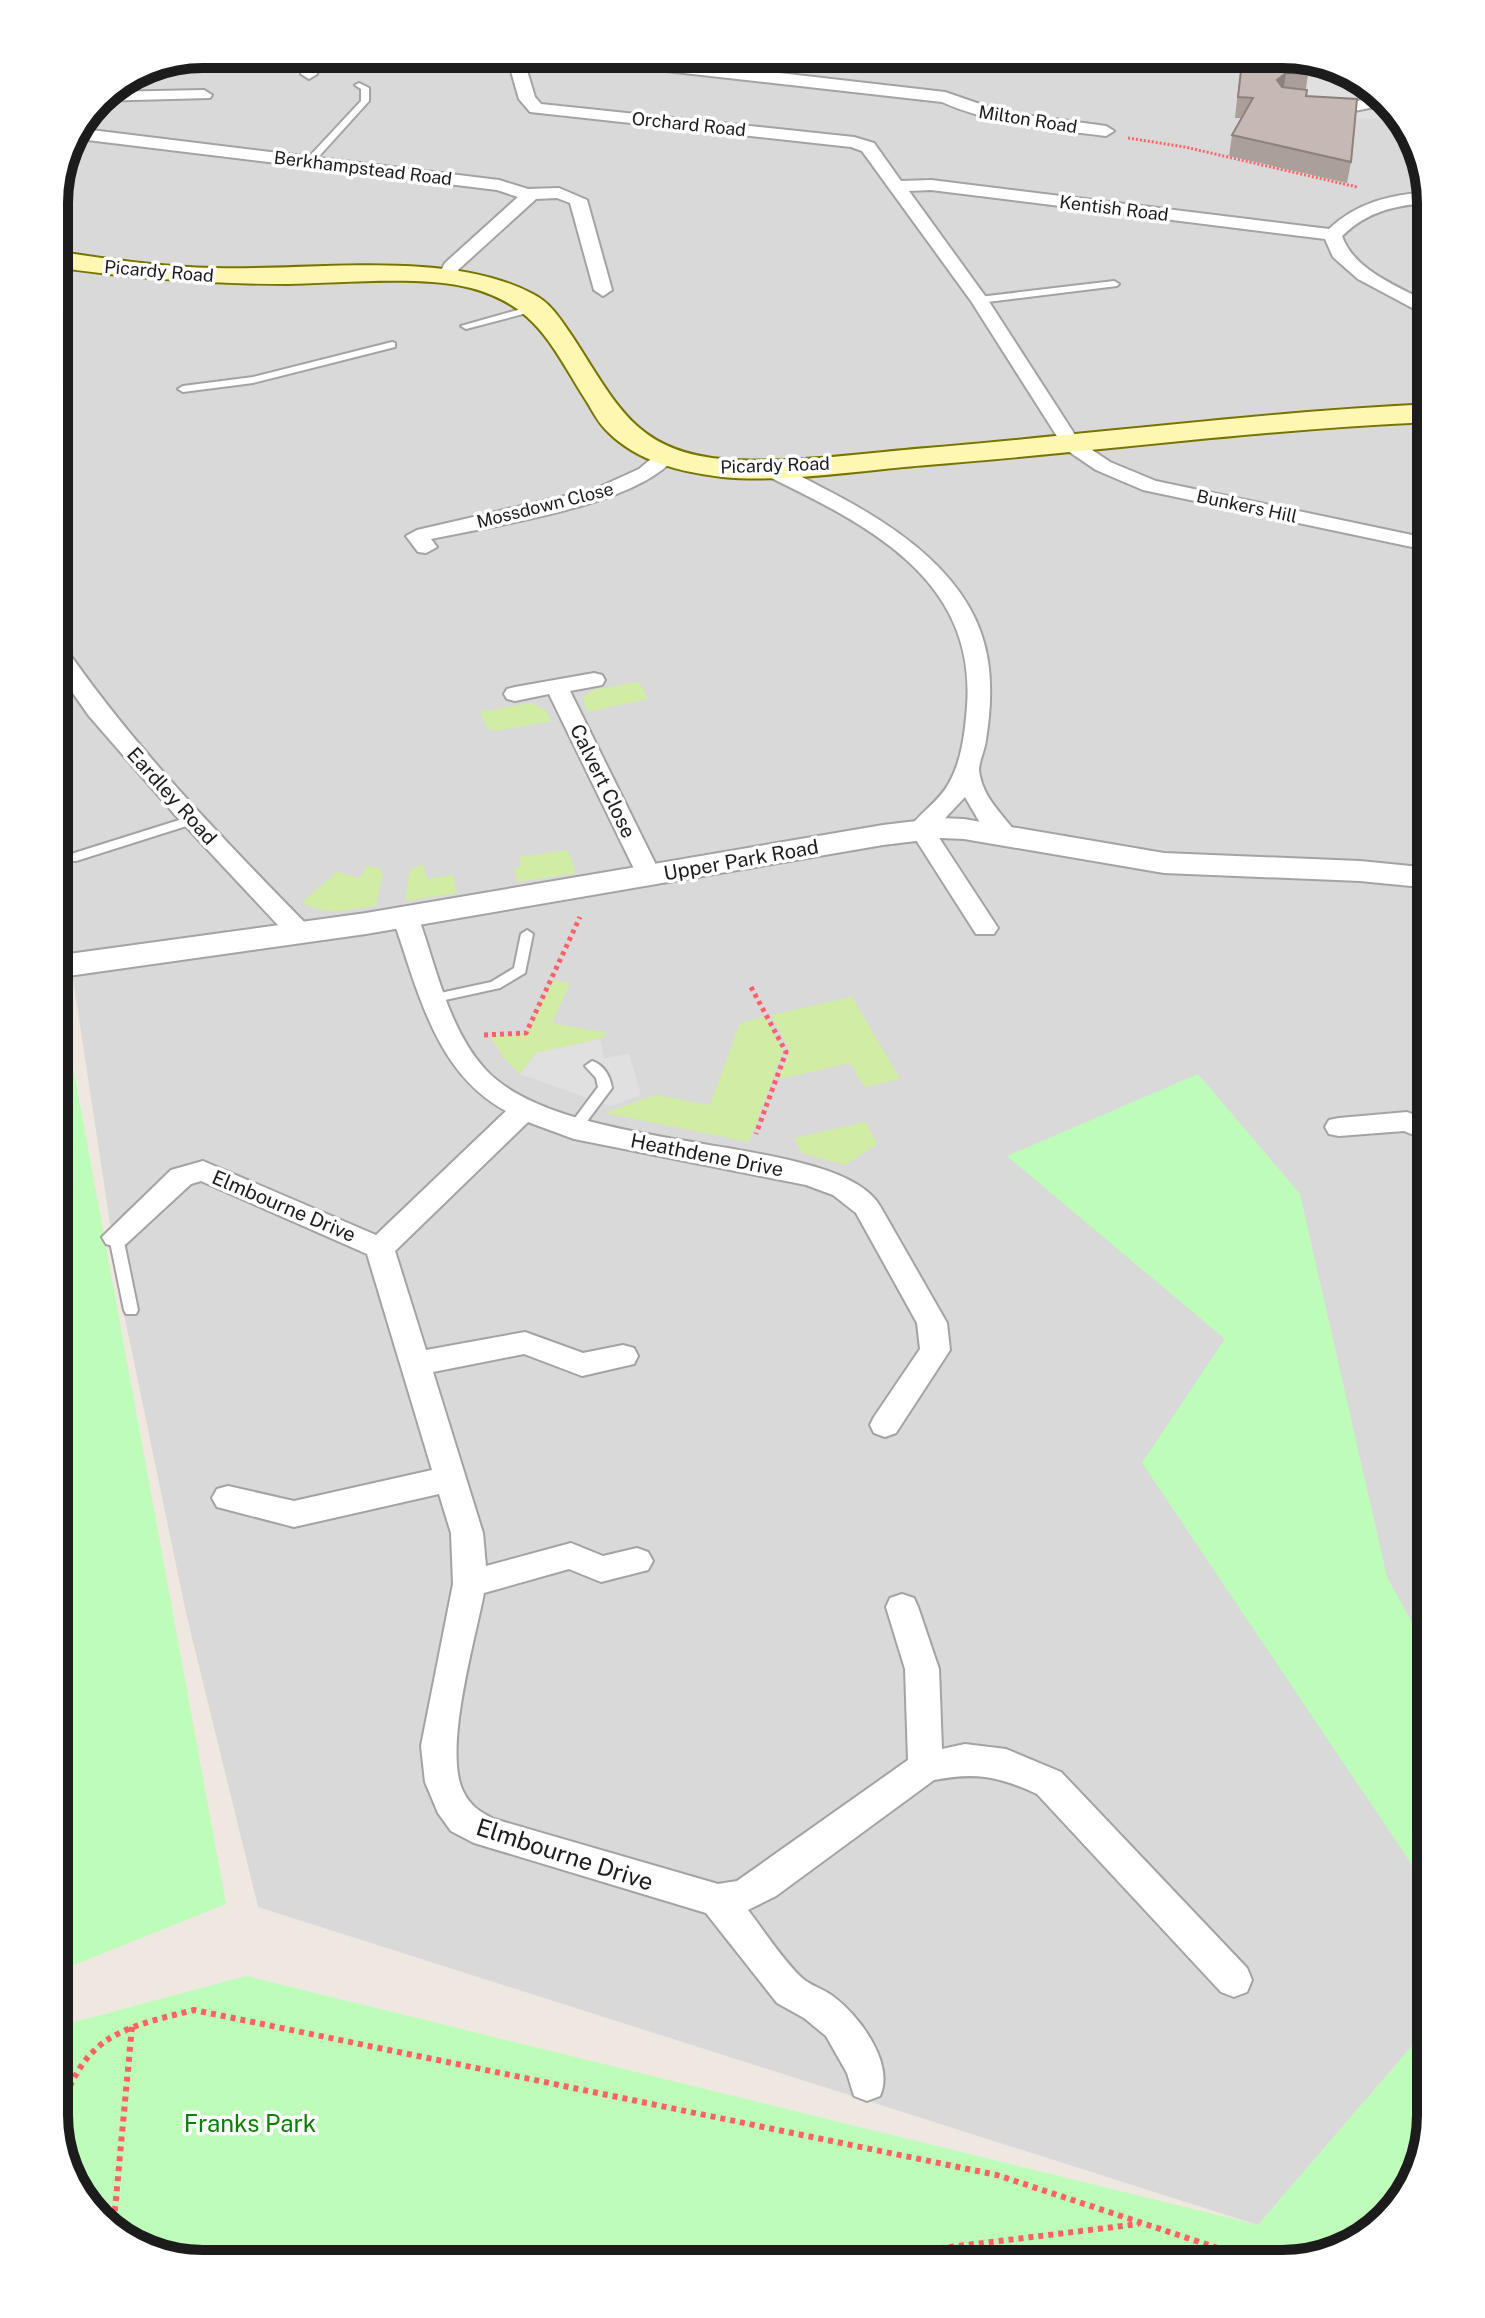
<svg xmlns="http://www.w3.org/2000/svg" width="1485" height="2318" font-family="'Public Sans',sans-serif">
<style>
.residential{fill:#dad9d9}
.grass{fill:#d1eca3}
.park{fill:#befcba}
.parking{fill:#e0e0e0}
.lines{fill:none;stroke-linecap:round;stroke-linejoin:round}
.service-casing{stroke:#a3a3a3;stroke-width:4}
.minor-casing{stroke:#a3a3a3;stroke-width:4}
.tertiary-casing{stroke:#a3a3a3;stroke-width:4}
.secondary-casing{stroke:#777400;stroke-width:4}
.path-far2{stroke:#ff6266;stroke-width:3;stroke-dasharray:2 2;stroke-linecap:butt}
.path-far1{stroke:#ff6266;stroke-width:5;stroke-dasharray:4 4;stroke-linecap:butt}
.path{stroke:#ff6266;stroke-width:6;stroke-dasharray:5 5;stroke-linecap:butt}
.service{fill:#fff;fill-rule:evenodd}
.minor{fill:#fff;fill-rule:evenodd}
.tertiary{fill:#fff;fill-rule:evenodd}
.secondary{fill:#fdf7b1;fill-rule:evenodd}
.wall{fill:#aa9f9b}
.shaded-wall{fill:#8b827e}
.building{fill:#c6b9b4;stroke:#8b827e;stroke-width:2}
.labels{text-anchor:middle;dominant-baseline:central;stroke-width:7;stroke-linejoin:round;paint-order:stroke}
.far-street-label{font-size:18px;fill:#1c1c1c;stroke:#fff}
.street-label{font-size:20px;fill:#1c1c1c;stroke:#fff}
.near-street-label{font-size:24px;fill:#1c1c1c;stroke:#fff}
.near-park-label{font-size:24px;fill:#0b7f05;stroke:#fff}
.rim{fill:none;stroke:#1c1c1c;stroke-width:10}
</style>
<rect width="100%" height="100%" fill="#eee8e1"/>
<polygon class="residential" points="203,54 1292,54 1364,79 1415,137 1431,203 1431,2024 1258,2225 258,1907 186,1613 123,1309 69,953 54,953 54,194 98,97 146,65"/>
<g class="grass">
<polygon points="639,682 648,699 587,712 583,697 593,690"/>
<polygon points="531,703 545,710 551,721 496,731 487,728 480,712"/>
<polygon points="568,850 576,873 518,882 514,869 522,865 519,857"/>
<polygon points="423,864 427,879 453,875 457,893 405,901 410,870"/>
<path d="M368,866L383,870L376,906C350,909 325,917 302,902L337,872L359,878Z"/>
<polygon points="553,980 570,983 552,1023 607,1033 600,1039 536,1053 520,1074 504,1058 490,1036 528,1034"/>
<polygon points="852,997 900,1079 865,1087 850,1063 779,1079 790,1051 771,1015"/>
<polygon points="765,1017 783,1051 749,1142 605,1113 655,1095 710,1105 740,1023"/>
<polygon points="866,1122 877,1144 845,1165 802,1153 794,1138"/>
</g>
<g class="park">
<polygon points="58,984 226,1904 54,1973 54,985"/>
<polygon points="1198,1074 1300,1194 1387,1577 1431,1657 1431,1893 1142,1463 1225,1339 1007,1156"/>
<polygon points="246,1976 1258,2225 1431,2024 1431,2116 1406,2197 1348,2248 1282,2264 194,2264 121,2239 70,2181 54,2115 54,2072 67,2024"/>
</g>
<g class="parking">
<polygon points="1308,76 1366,81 1377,93 1376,107 1390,112 1391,120 1317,116 1279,86 1306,88"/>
<polygon points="600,1039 604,1058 629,1054 641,1095 610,1106 520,1074 536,1053"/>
</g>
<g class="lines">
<g class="service-casing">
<g id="service">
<polygon points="253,54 261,54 261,55 257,57"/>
<polygon points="359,83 369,88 369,101 312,164 306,164 306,160 361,101 361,89 355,85"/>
<polygon points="1114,281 1119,284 1117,286 979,303 974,300 979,297"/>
<polygon points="535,305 540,308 538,310 466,329 461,326"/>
<polygon points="392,342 395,343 395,347 253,383 183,392 178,389 183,386 253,377"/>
<polygon points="192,816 198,820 196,823 76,861 68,861 66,858 68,855"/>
<polygon points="527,930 533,934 525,973 500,988 436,1002 431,1001 429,998 431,995 491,982 514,968 521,934"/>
<path d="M592,1061C604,1065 610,1076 612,1088L579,1132H569L567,1129L569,1126L598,1087L596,1078L585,1066Z"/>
<polygon points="116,1232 123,1237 138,1310 136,1314 126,1314 124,1310 109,1237"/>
</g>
</g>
<g class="minor-casing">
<g id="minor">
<polygon points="306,54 322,54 317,74 309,79 301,74"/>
<path d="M506,54H522L535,97L541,104L854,137L874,143L901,181L931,180L1329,229C1358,202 1390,195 1428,192L1431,202C1395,206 1369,210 1342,236C1354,271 1400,287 1431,304V318L1358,279L1333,257L1325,239L931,190L909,191L988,300L1079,441L1110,462L1156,481L1431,539V551L1143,490L1096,470L1065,449L971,301L862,151L851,147L530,112L519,99Z"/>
<path d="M613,54L945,92L1003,112L1106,126L1114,131L1106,136C1050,129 994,125 942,102L639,68Z"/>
<polygon points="1254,54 1284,54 1359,77 1352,80 1256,57"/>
<polygon points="204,90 212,95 210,98 96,101 106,92"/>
<path d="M1379,96L1387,104C1365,109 1331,119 1313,104L1321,99L1353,102Z"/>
<polygon points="83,129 499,180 528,189 559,188 587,200 612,290 603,296 594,290 570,203 557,198 536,199 459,269 454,280 447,282 438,276 445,263 518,197 497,190 79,139"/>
<path d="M665,451L675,457C639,505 491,526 431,539L437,547L426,553L418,552L406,536L417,530L595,489L639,469L658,453Z"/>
<path d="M766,462C785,467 804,478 821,487C892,523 976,576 988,661C992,687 990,715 986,740C985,749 979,762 979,770C982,799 1005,816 1019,837L1016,842H998L979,821L965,797L934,830L998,928L994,934H976L909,829C920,812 939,802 949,783C962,760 965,732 967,706C977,575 860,521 759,472L756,468L759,464Z"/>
<path d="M54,641L62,643C134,748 222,838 310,928L314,934L310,940H292L176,816L89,716L54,666Z"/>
<polygon points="594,673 602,675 605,680 602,685 570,691 662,877 659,882 641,882 638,877 549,694 515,701 507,699 504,694 507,689 515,687"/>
<path d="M406,911L415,913L419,919C436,967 449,1030 485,1069C565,1157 837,1132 880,1206L947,1323L950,1350L896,1433L885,1437L874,1433L870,1425L874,1417L920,1349L917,1323L856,1213L833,1195L806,1185L574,1139L528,1122L395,1251L426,1350L525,1332L583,1353L623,1345L634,1348L638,1356L634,1364L582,1376L524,1354L433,1372L483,1533L486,1566L571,1543L603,1556L637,1548L648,1552L653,1561L648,1570L601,1582L569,1569L484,1593C475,1640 443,1750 463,1791C470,1806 480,1812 494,1819L718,1884L737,1881L908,1760L905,1669L886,1607L890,1598L902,1594L914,1598L918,1607L939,1669L942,1749L965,1744L1006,1749L1061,1772L1247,1968L1252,1980L1247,1992L1234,1997L1221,1992L1037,1794C998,1776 976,1772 934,1780L776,1896L748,1910C765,1932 782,1959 802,1978C811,1986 824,1989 834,1997C859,2016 895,2063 880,2096L867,2101L854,2096L847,2073L826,2036L804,2018L777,2003L706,1913L474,1843L451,1831L438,1813L425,1782L421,1746L453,1584L451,1533L439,1494L294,1527L217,1507L212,1498L217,1489L228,1486L294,1501L432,1470L367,1254L201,1181L191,1184L126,1244L116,1247L106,1244L102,1237L171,1170L203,1161L376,1235L506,1111C435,1073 418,990 393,919L397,913Z"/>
<polygon points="1407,1112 1431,1121 1431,1142 1404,1131 1339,1136 1329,1134 1325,1127 1329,1120 1339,1118"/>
</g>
</g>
<g class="tertiary-casing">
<polygon id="tertiary" points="941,818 964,819 1164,853 1360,861 1431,868 1431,888 1360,881 1164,873 964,839 941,838 883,845 366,934 54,978 54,956 366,913 883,825"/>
</g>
<g class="secondary-casing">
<path id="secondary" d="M54,251C107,259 161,267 215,268C309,271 449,249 533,294C551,303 561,320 572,336C616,403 634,451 722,459C789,465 861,453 927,448C1095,434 1263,412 1431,404V422C1263,429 1095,452 927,465C862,470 786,483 722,477C681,472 638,462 608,432C599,424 593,412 587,402C553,349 538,306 471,288C423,275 340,283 288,284C209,284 132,278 54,267Z"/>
</g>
<polyline class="path-far2" points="1128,138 1185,147 1357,187"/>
<g class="path-far1">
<polyline points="751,987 786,1052 756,1134"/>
<polyline points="484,1035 526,1033 580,917"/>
</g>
<g class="path">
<path d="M56,2124C82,2038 112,2030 194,2010L997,2175L1266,2264"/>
<polyline points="113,2231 132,2026"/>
<polyline points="810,2264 1139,2224"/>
</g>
<use href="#service" class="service"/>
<use href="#minor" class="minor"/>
<use href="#tertiary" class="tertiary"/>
<use href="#secondary" class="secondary"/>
</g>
<polygon class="wall" points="1242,54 1308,74 1306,89 1306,96 1351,162 1347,183 1229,156 1232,135 1241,118 1235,118"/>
<polygon class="shaded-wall" points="1286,73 1283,93 1277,80"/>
<polygon class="building" points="1243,54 1292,54 1309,60 1308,74 1286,73 1277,80 1282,87 1307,90 1306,96 1357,99 1351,162 1232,135 1253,98 1238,97"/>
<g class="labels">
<g class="far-street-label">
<text transform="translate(1028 119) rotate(9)">Milton Road</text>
<text transform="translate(689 124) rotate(6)">Orchard Road</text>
<text transform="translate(363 168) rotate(7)">Berkhampstead Road</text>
<text transform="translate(1114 208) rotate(7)">Kentish Road</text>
<text transform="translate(159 271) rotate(5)">Picardy Road</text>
<text transform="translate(775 465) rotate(-2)">Picardy Road</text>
<text transform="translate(545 505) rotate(-14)">Mossdown Close</text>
<text transform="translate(1247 506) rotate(12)">Bunkers Hill</text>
</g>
<g class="street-label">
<text transform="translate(603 781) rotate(64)">Calvert Close</text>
<text transform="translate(172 796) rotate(48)">Eardley Road</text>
<text transform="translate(741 860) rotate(-10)">Upper Park Road</text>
<text transform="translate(707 1155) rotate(11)">Heathdene Drive</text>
<text transform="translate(284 1206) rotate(23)">Elmbourne Drive</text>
</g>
<g class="near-street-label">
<text transform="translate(565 1854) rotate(18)">Elmbourne Drive</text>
</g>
<g class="near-park-label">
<text x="250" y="2123">Franks Park</text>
</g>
</g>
<path d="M0 0H1485V2318H0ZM203 68H1282A135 135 0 0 1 1417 203V2115A135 135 0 0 1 1282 2250H203A135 135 0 0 1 68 2115V203A135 135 0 0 1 203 68Z" fill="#fff" fill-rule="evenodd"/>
<path class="rim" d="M203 68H1282A135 135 0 0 1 1417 203V2115A135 135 0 0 1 1282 2250H203A135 135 0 0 1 68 2115V203A135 135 0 0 1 203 68Z"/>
</svg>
